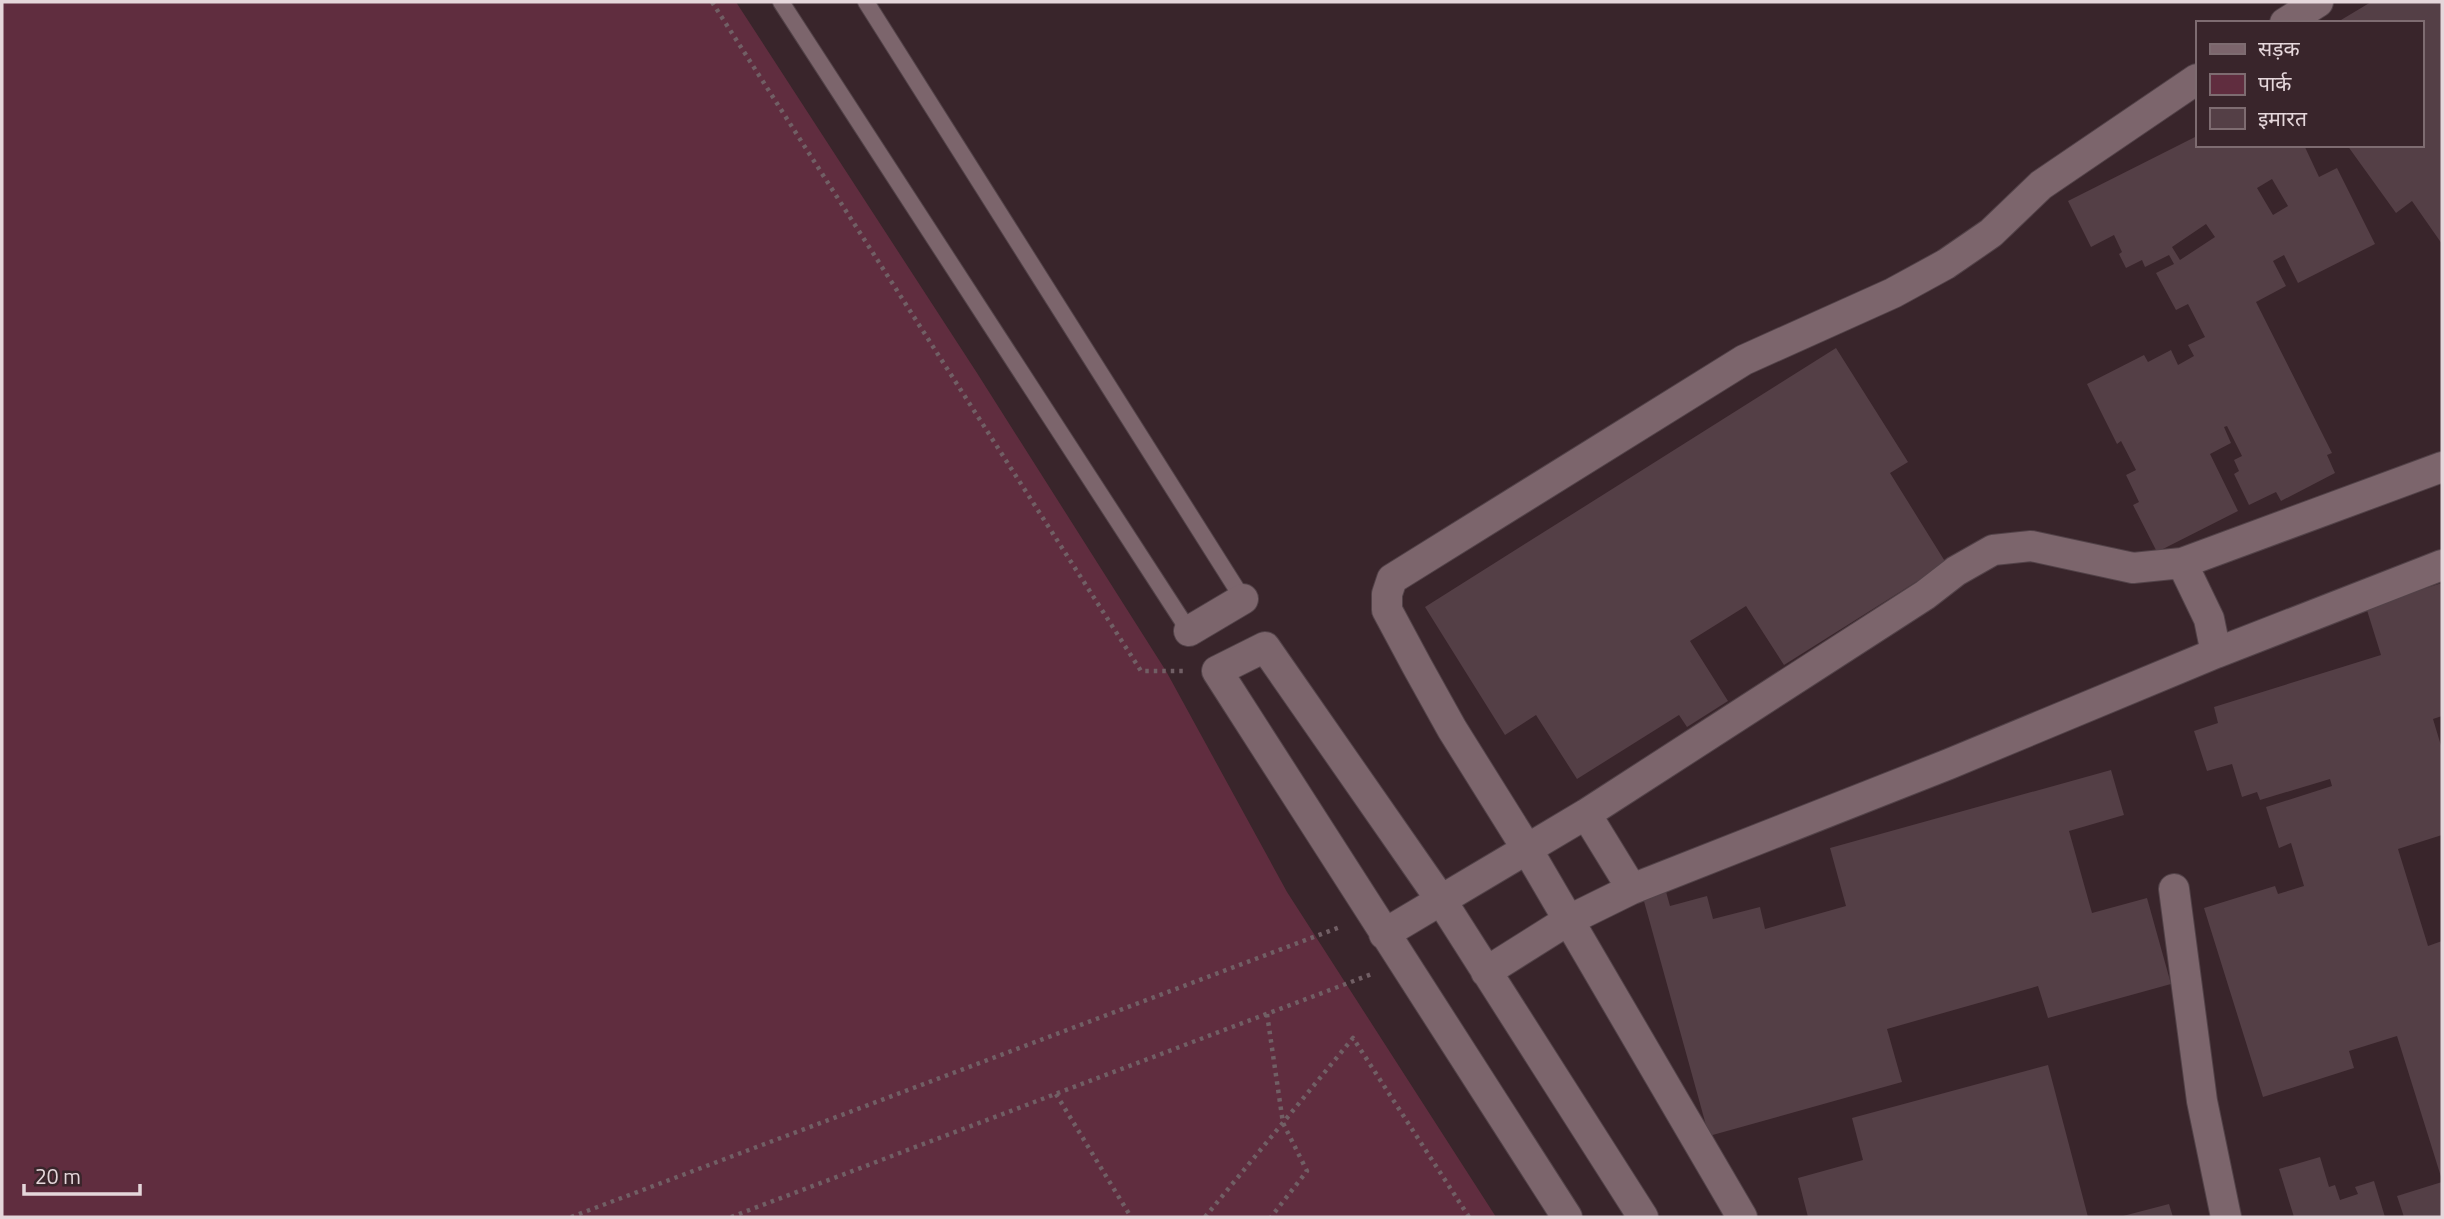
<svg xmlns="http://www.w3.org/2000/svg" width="2444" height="1219" font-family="'Titillium Web','Noto Sans Devanagari',sans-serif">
  <rect width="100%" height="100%" fill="#39252b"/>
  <!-- green -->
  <path fill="#602d3f" d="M 2,2 L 736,2 L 977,373 L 1166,671 L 1287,892 L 1496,1217 L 2,1217 Z"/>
  <!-- building -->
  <path fill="#543f46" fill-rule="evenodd" d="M 2371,2 L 2442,2 L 2442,244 L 2412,201 L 2396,213 L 2347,145 L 2421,145 L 2421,23 L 2336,23 Z
    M 2197,136 L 2197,145 L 2304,145 L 2319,177 L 2337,168 L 2375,244 L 2298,283 L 2284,255 L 2273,261 L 2286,286 L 2256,302 L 2332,453 L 2327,455 L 2335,473 L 2281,501 L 2276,492 L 2249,505 L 2234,474 L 2239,471 L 2234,460 L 2242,456 L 2227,426 L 2224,427 L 2231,443 L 2210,454 L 2238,511 L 2157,552 L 2133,505 L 2139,502 L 2126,475 L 2136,470 L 2121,441 L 2117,444 L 2087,384 L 2144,355 L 2148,362 L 2171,350 L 2178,365 L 2194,356 L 2188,345 L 2205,337 L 2188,304 L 2176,310 L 2156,273 L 2174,264 L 2169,255 L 2145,267 L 2142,260 L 2126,268 L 2119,254 L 2122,252 L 2114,235 L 2091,247 L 2068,201 ZM 2272,179 L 2288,206 L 2273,215 L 2257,188 ZM 2206,224 L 2215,237 L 2180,260 L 2172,247 Z
    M 1836,348 L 1908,462 L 1890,473 L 1946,563 L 1784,665 L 1746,606 L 1690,641 L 1728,701 L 1687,727 L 1679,715 L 1577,779 L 1536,715 L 1505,735 L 1425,607 Z
    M 2442,583 L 2442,716 L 2433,719 L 2442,749 L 2442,835 L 2398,849 L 2428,946 L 2442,941 L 2442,1180 L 2397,1036 L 2349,1051 L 2354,1068 L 2263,1097 L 2204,908 L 2275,886 L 2278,894 L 2304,886 L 2291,843 L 2279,848 L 2266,807 L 2332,786 L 2330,779 L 2260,800 L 2257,792 L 2242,797 L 2232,764 L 2207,771 L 2194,731 L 2218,723 L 2214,707 L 2381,655 L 2366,607 Z
    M 2111,770 L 2124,815 L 2069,831 L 2092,913 L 2147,898 L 2171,984 L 2048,1018 L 2038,986 L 1887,1029 L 1902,1082 L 1709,1136 L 1642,894 L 1665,888 L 1670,906 L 1707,896 L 1713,919 L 1760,907 L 1765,929 L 1846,906 L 1830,848 Z
    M 2048,1065 L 2088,1217 L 1808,1217 L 1798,1178 L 1863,1160 L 1852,1118 Z
    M 2320,1157 L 2329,1187 L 2335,1185 L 2340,1200 L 2358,1194 L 2355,1187 L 2374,1181 L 2385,1217 L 2294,1217 L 2279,1169 Z
    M 2442,1182 L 2442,1217 L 2404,1217 L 2397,1196 Z
    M 2169,1204 L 2173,1217 L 2123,1217 L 2123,1216 Z"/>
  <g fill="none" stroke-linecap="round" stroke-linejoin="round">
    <!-- lane casing -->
    <g stroke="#524248" stroke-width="18">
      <path id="lane" d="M 781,2 L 1189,631
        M 866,2 L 1243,599"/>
    </g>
    <!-- street casing -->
    <g stroke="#524248" stroke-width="32">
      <path id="street" d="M 2285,23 L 2318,2
        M 2182,563 L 2209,619 L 2216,653
        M 1189,631 L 1243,599
        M 1586,814 L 1632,889
        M 2174,889 L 2202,1101 L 2226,1217
        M 1384,934 L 1586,814 L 1925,595 L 1956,571 L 1993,550 L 2031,546 L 2133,568 L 2182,563 L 2442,467
        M 1486,972 L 1567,921 L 1632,889 L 1949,764 L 2216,653 L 2442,565
        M 1567,1217 L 1217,671 L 1265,647 L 1441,900 L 1643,1217
        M 1742,1217 L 1527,849 L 1452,729 L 1417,666 L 1387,610 L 1387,594 L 1392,579 L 1744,360 L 1893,293 L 1946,264 L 1991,233 L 2041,185 L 2197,79"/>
    </g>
    <!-- path -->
    <path stroke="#715f65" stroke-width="4.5" stroke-dasharray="3.5 5" stroke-linecap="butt" d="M 712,2 L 1141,671 L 1186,671
      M 1267,1014 L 1283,1123 L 1307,1171 L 1271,1217
      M 1056,1094 L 1131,1217
      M 571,1217 L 1340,927
      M 731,1217 L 1372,974
      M 1205,1217 L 1353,1038 L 1469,1217"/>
    <!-- lane -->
    <use href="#lane" stroke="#7c656c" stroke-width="16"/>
    <!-- street -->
    <use href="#street" stroke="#7c656c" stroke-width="30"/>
  </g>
  <!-- border -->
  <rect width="2444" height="1219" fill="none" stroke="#e5d7db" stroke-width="7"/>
  <!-- legend -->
  <rect x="2196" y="21" width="228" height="126" fill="#39252b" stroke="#7e6c71" stroke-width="2"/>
  <rect x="2210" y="44" width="35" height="10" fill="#7c656c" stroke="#7e6c71" stroke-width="2"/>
  <text x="2258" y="56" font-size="21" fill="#e5d7db">सड़क</text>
  <rect x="2210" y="74" width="35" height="21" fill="#602d3f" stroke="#7e6c71" stroke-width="2"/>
  <text x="2258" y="91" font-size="21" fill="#e5d7db">पार्क</text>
  <rect x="2210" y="108" width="35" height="21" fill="#543f46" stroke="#7e6c71" stroke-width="2"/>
  <text x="2258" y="126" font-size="21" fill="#e5d7db">इमारत</text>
  <!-- scale -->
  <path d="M24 1184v10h116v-10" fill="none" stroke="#e5d7db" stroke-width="3.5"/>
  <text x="35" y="1184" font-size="21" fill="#e5d7db" stroke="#39252b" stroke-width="5" paint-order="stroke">20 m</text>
</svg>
